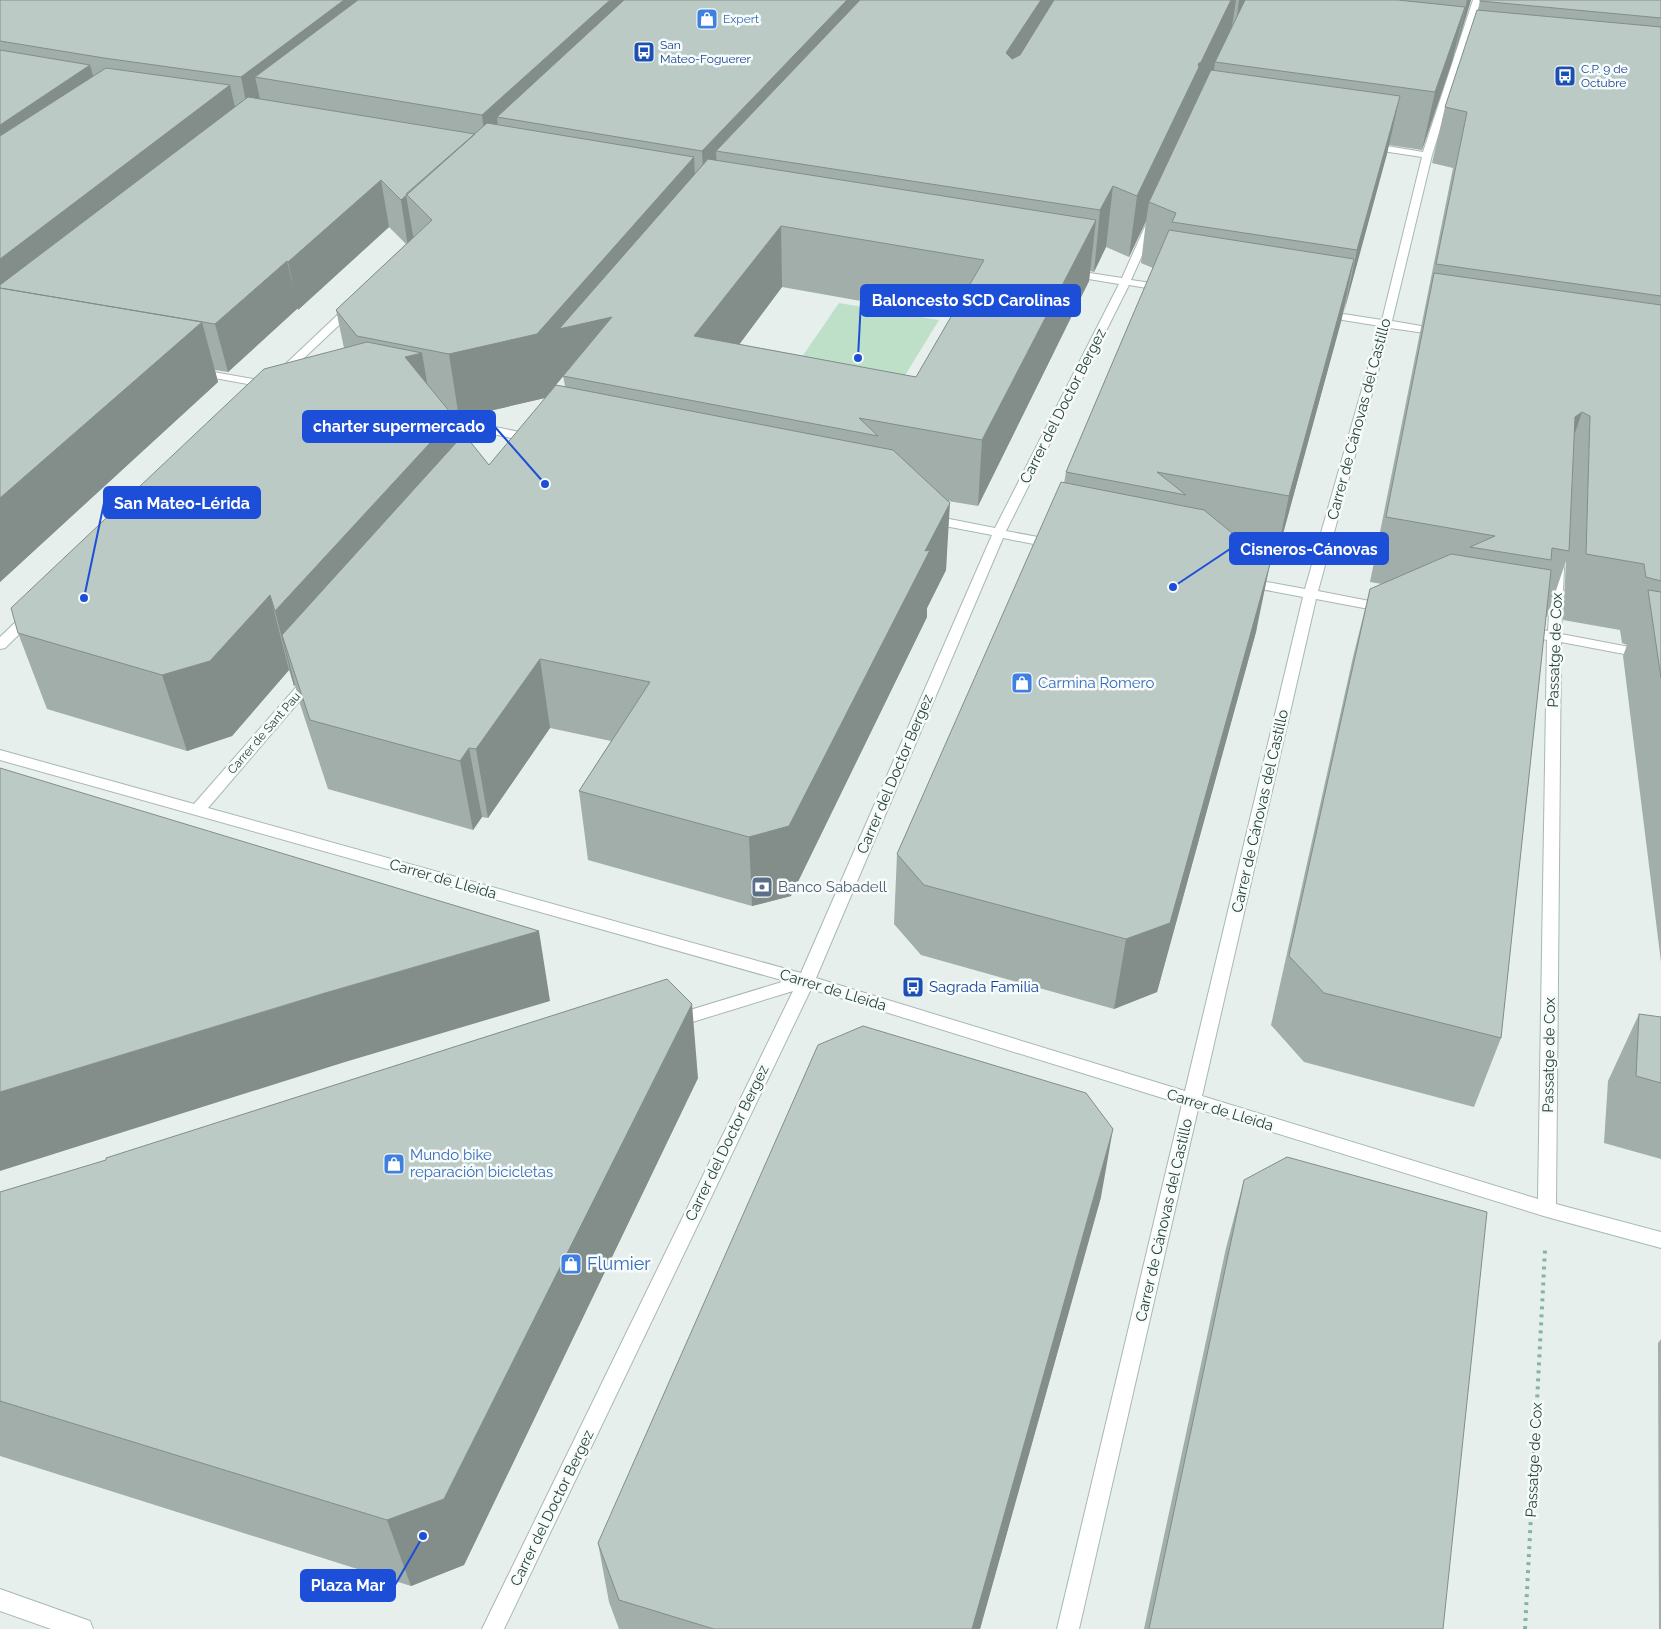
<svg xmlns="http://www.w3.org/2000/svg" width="1661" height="1629" font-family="Raleway,sans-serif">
  <rect width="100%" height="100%" fill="#e6efeb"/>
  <!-- green -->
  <path fill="#bfe0c8" d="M 839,303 L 939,320 L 880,416 L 775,396 Z"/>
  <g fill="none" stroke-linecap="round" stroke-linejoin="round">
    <!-- minor casing -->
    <g stroke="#a8b8b2" stroke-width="2">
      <path id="minor" d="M 1473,0 L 1481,0 L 1432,155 L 1392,321 L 1439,329 L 1444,332 L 1439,335 L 1390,328 L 1318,591 L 1385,604 L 1392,608 L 1385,612 L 1316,599 L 1202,1096 L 1538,1199 L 1547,640 L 1519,634 L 1517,631 L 1524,627 L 1548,631 L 1552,568 L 1558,564 L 1563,565 L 1564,568 L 1561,634 L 1661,653 L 1661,661 L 1561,642 L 1556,1204 L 1661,1232 L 1661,1248 L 1547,1217 L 1198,1109 L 1079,1629 L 1057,1629 L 1182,1104 L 811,989 L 504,1629 L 482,1629 L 793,991 L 673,1028 L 667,1027 L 665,1022 L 667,1017 L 785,981 L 0,760 L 0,750 L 194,804 L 305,677 L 315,677 L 317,680 L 315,683 L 208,808 L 801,973 L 992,535 L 929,523 L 923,519 L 929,515 L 995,528 L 1119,284 L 1070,276 L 1065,273 L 1070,270 L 1122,278 L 1147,222 L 1152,219 L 1156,220 L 1157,222 L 1131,280 L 1165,285 L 1170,288 L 1165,291 L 1129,285 L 1006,531 L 1054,540 L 1060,544 L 1054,548 L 1003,538 L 816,978 L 1185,1091 L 1303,597 L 1245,586 L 1238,582 L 1245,578 L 1305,589 L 1380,326 L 1324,317 L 1319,314 L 1324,311 L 1382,320 L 1422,157 L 1369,149 L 1364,146 L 1369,143 L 1423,152 Z
        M 352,304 L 357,307 L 356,309 L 284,377 L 276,377 L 274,375 L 276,373 L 348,305 Z
        M 196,369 L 270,382 L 276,385 L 270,388 L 192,374 L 190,372 L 192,370 Z
        M 437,415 L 534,435 L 540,439 L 534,443 L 433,421 L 431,419 Z
        M 31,611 L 38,615 L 36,618 L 5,648 L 0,649 L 0,637 L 26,612 Z
        M 0,1589 L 90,1621 L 93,1629 L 51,1629 L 0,1611 Z"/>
    </g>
    <!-- path -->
    <path stroke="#86b3a5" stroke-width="4" stroke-dasharray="3 5" stroke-linecap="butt" d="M 1525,1629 L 1545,1250"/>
    <!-- minor -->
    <use href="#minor" fill="#fff" fill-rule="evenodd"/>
  </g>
  <!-- wall -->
  <path fill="#a1aea9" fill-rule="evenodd" d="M 0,0 L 1471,0 L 1452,62 L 1422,150 L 1389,145 L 1275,563 L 1266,562 L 1256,632 L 1157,992 L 1114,1009 L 921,955 L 894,924 L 897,854 L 1064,483 L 1066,472 L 1153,268 L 1141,263 L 1146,221 L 1129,257 L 1106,247 L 1094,272 L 1090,271 L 1089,281 L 978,506 L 948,501 L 946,570 L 927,608 L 927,617 L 791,896 L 752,906 L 588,860 L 579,791 L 611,741 L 550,728 L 488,818 L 482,817 L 473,830 L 328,789 L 300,704 L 295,685 L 294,686 L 289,670 L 232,736 L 187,751 L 47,709 L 18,633 L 344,348 L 336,310 L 406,244 L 389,227 L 298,310 L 298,308 L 228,372 L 215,370 L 218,382 L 0,582 ZM 782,287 L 951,317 L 916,377 L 739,344 ZM 563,376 L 565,386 L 489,465 L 458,441 L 454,417 L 459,418 L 545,398 Z
    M 1480,0 L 1661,0 L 1661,962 L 1623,656 L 1627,645 L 1622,643 L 1620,630 L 1563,620 L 1566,561 L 1547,617 L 1546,617 L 1501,1038 L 1474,1107 L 1304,1062 L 1271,1025 L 1353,657 L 1370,589 L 1382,584 L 1370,582 L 1453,168 L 1432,163 L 1445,107 L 1478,10 Z
    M 1639,1014 L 1661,1083 L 1661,1159 L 1604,1143 L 1608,1081 Z
    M 698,1078 L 464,1565 L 411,1586 L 0,1456 L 0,1192 Z
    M 1244,1180 L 1443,1629 L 1144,1629 L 1226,1248 Z
    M 1101,1197 L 980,1629 L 619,1629 L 609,1602 L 598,1543 Z
    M 1661,1339 L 1661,1629 L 1659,1629 L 1658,1343 Z"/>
  <!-- shaded-wall -->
  <path fill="#838d89" d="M 344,0 L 399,0 L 255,77 L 265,121 L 252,131 L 241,77 Z
    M 610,0 L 670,0 L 497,117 L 502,160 L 489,172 L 482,115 Z
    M 847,0 L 892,0 L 716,151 L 718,195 L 705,209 L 702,151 Z
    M 1041,0 L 1060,0 L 1002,110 L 1006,53 Z
    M 1231,0 L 1236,0 L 1230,39 L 1215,62 L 1213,77 L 1149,202 L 1146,221 L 1129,257 L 1137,196 L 1198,64 Z
    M 1239,0 L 1249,0 L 1235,31 Z
    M 1467,0 L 1471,0 L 1455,53 Z
    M 1465,7 L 1452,62 L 1422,150 L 1435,92 Z
    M 90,65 L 105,118 L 0,192 L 0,125 Z
    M 230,85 L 242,139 L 0,288 L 0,259 Z
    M 1400,96 L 1387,154 L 1344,312 L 1357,250 Z
    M 694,157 L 697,217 L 545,398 L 459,418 L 449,354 Z
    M 381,180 L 389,227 L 298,310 L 288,262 Z
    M 1113,186 L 1106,247 L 1094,272 L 1100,210 Z
    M 406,195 L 414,241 L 408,247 L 401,200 Z
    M 1096,220 L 1089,281 L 978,506 L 982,440 Z
    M 781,226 L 782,287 L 698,400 L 694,336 Z
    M 1354,259 L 1341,322 L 1275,563 L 1289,496 Z
    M 287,261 L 298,308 L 228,372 L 215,324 Z
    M 202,322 L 218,382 L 0,582 L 0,498 Z
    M 422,353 L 434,424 L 405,357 Z
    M 1582,412 L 1561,475 L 1575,417 Z
    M 454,417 L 466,489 L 282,635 L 295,685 L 294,686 L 275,611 Z
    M 950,503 L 946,570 L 927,608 L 927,617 L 791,896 L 752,906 L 749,837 L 925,551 Z
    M 1270,564 L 1256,632 L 1157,992 L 1114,1009 L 1126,939 Z
    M 270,595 L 289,670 L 232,736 L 187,751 L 162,675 Z
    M 540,659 L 550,728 L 488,818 L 476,749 Z
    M 469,748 L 482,817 L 473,830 L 460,761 Z
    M 539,931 L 550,1001 L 345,1062 L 0,1171 L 0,1092 L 325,993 Z
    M 692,1004 L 698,1078 L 464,1565 L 411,1586 L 387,1520 Z
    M 1113,1129 L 1101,1197 L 980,1629 L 972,1629 Z"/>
  <!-- building -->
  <path fill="#bbcac4" stroke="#838d89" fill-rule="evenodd" d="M 0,0 L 344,0 L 241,77 L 104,58 L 0,41 Z
    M 358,0 L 610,0 L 482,115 L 255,77 Z
    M 624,0 L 847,0 L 702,151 L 497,117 Z
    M 860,0 L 1041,0 L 1006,53 L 1012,59 L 1020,55 L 1054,0 L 1231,0 L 1201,62 L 1198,64 L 1199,67 L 1137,196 L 1113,186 L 1100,210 L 716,151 Z
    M 1245,0 L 1398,0 L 1465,7 L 1435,92 L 1215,62 Z
    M 1480,0 L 1661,0 L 1661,18 L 1480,1 Z
    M 1477,10 L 1661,27 L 1661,296 L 1436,264 L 1467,112 L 1445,107 Z
    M 0,50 L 90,65 L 0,125 Z
    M 106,68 L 230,85 L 0,259 L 0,136 Z
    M 1211,70 L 1400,96 L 1357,250 L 1172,222 L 1176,213 L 1149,202 Z
    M 248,97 L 475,134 L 401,200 L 381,180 L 288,262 L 287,261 L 215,324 L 0,288 L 0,285 Z
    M 487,123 L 694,157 L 537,334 L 449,354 L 357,336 L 336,310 L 432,220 L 406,194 Z
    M 708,159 L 1096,220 L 982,440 L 859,418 L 878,436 L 563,376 L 612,317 L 559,329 ZM 781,226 L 984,260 L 916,377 L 694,336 Z
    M 1169,230 L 1354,259 L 1289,496 L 1157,472 L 1186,495 L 1066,472 Z
    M 1434,273 L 1661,305 L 1661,581 L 1646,577 L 1644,564 L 1586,554 L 1590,416 L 1582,412 L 1575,417 L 1569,551 L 1552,548 L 1551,560 L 1470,547 L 1495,536 L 1386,517 Z
    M 0,288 L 202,322 L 0,498 Z
    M 367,342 L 422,353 L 405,357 L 454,417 L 275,611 L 270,595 L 210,661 L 162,675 L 18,633 L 11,608 L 264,369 Z
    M 556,385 L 893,450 L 950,503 L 925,551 L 930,550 L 789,826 L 749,837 L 579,791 L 650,682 L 540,659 L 476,749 L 469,748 L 460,761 L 310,720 L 282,635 L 464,434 L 489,465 Z
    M 1061,482 L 1204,510 L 1270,564 L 1170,923 L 1126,939 L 924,885 L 897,854 Z
    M 1451,554 L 1551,570 L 1501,1038 L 1324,993 L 1289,956 L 1370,589 Z
    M 1648,590 L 1661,592 L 1661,678 Z
    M 0,768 L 539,931 L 325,993 L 0,1092 Z
    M 667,979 L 692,1004 L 444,1499 L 387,1520 L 0,1401 L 0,1192 L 106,1160 L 106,1158 Z
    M 1639,1014 L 1661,1017 L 1661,1083 L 1636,1076 Z
    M 863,1026 L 1086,1093 L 1113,1129 L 972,1629 L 714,1629 L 619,1600 L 598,1543 L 818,1045 Z
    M 1287,1157 L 1487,1212 L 1443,1629 L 1149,1629 L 1244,1180 Z"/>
  <!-- icons -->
  <defs>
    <g id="shop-square" transform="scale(1.125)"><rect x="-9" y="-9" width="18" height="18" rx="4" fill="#3f7fe0" stroke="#f7fbf9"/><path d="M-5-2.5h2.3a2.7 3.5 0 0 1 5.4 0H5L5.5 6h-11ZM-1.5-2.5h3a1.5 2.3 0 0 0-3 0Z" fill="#fff"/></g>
    <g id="bus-square" transform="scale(1.125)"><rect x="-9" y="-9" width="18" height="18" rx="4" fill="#1a4fb4" stroke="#f7fbf9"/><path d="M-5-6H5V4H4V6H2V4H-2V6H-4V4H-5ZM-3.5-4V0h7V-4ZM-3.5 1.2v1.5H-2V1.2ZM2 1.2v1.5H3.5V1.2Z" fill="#fff"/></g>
    <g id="bank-square" transform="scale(1.125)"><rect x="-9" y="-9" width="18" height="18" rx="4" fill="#5c6f8a" stroke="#f7fbf9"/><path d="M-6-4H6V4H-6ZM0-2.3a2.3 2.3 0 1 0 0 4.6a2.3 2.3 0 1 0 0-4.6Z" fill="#fff"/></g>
  </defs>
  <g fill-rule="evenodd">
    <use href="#shop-square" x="707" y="19"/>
    <use href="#bus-square" x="644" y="52"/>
    <use href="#bus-square" x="1565" y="76"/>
    <use href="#shop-square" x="1022" y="683"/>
    <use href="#bank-square" x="762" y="887"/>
    <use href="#bus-square" x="913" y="987"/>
    <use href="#shop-square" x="394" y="1164"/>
    <use href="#shop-square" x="571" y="1264"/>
  </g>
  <g text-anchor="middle" stroke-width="5" stroke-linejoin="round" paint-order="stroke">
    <!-- far-shop labels -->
    <g font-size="12" fill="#366cbe" stroke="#f7fbf9" text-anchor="start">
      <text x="723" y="23">Expert</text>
    </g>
    <!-- far-transit labels -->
    <g font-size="12" fill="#164399" stroke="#f7fbf9" text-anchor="start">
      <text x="660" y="49">San<tspan x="660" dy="14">Mateo-Foguerer</tspan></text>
      <text x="1581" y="73">C.P. 9 de<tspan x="1581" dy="14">Octubre</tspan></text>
    </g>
    <!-- far-street labels -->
    <g font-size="12" fill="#24423a" stroke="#f7fbf9">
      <text transform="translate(264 733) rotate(-49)" y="4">Carrer de Sant Pau</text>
    </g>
    <!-- street labels -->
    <g font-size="15" fill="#24423a" stroke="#f7fbf9">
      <text transform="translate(1063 406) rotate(-63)" y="5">Carrer del Doctor Bergez</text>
      <text transform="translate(1359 419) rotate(-75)" y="5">Carrer de Cánovas del Castillo</text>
      <text transform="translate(1555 650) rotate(-88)" y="5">Passatge de Cox</text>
      <text transform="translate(895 774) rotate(-67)" y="5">Carrer del Doctor Bergez</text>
      <text transform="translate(1260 811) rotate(-77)" y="5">Carrer de Cánovas del Castillo</text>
      <text transform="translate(443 879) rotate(16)" y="5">Carrer de Lleida</text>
      <text transform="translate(833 990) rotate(17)" y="5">Carrer de Lleida</text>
      <text transform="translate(1549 1055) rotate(-89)" y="5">Passatge de Cox</text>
      <text transform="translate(1220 1110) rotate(17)" y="5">Carrer de Lleida</text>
      <text transform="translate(727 1143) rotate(-64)" y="5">Carrer del Doctor Bergez</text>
      <text transform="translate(1164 1220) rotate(-77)" y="5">Carrer de Cánovas del Castillo</text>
      <text transform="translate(1534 1460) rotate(-87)" y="5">Passatge de Cox</text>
      <text transform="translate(552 1508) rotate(-64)" y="5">Carrer del Doctor Bergez</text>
    </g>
    <!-- shop labels -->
    <g font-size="15" fill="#366cbe" stroke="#f7fbf9" text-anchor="start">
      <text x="1038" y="688">Carmina Romero</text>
      <text x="410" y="1160">Mundo bike<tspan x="410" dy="17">reparación bicicletas</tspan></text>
    </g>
    <!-- service labels -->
    <g font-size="15" fill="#4e5e75" stroke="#f7fbf9" text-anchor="start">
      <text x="778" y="892">Banco Sabadell</text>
    </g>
    <!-- transit labels -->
    <g font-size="15" fill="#164399" stroke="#f7fbf9" text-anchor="start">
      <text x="929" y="992">Sagrada Familia</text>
    </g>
    <!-- near-shop labels -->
    <g font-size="18" fill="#366cbe" stroke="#f7fbf9" text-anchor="start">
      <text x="587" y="1270">Flumier</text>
    </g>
  </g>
  <!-- callouts -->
  <path fill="none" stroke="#1d4ed8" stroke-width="2" d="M858 358L861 300M545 484L495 427M84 598L104 503M1173 587L1230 549M423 1536L395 1585"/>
  <g fill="#1d4ed8" stroke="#f7fbf9" stroke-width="2">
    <circle cx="858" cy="358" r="5"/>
    <circle cx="545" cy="484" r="5"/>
    <circle cx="84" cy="598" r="5"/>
    <circle cx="1173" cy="587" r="5"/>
    <circle cx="423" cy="1536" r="5"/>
  </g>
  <g fill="#1d4ed8" stroke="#1d4ed8" stroke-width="2">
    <rect x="861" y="285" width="219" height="31" rx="5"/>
    <rect x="303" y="411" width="192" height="31" rx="5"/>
    <rect x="104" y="487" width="156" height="31" rx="5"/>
    <rect x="1230" y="533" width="158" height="31" rx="5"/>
    <rect x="301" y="1570" width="94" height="31" rx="5"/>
  </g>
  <g font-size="16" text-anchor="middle" font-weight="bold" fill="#fff">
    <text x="971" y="306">Baloncesto SCD Carolinas</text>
    <text x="399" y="432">charter supermercado</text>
    <text x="182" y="509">San Mateo-Lérida</text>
    <text x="1309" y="555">Cisneros-Cánovas</text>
    <text x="348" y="1591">Plaza Mar</text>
  </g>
</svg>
